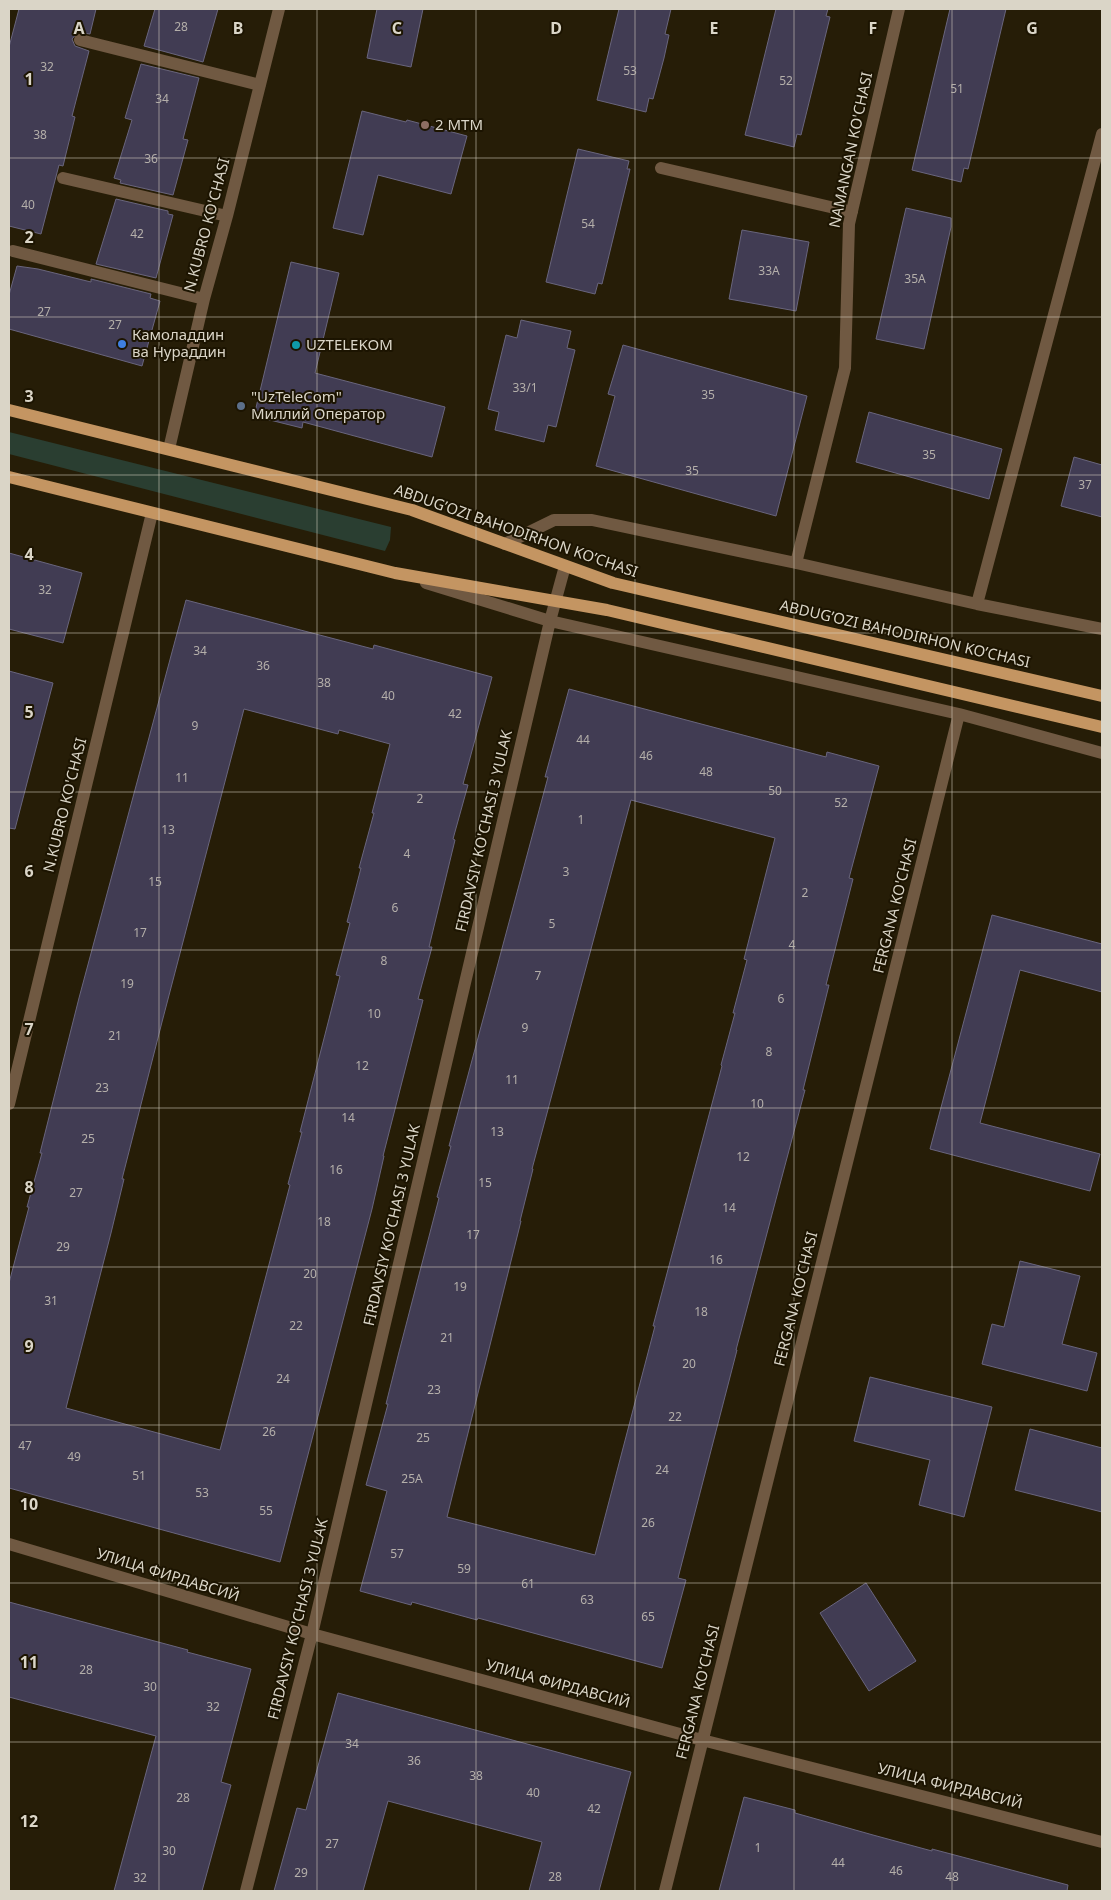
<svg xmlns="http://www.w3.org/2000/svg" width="1111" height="1900" font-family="'Noto Sans',sans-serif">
  <rect width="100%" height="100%" fill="#261d07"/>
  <!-- green -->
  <path fill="#2a3e31" d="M 9,432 L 391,527 L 390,540 L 385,551 L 9,454 Z"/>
  <!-- building -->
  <path fill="#413c53" stroke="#69657d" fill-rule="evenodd" d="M 19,9 L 96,9 L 90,34 L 78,32 L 72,39 L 75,46 L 89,51 L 72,116 L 75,117 L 63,166 L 59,165 L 41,234 L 9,226 L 9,47 Z
    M 155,9 L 218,9 L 203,62 L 144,46 Z
    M 377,9 L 423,9 L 411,67 L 367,58 Z
    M 619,9 L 671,9 L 665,34 L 669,35 L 664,58 L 653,99 L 649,98 L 646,112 L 597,100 Z
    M 776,9 L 828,9 L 826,16 L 830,17 L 801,135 L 797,134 L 794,147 L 745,135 Z
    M 950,9 L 1006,9 L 968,169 L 964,168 L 961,182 L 912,170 Z
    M 141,64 L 199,78 L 183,139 L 188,140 L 173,195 L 120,183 L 121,180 L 114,178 L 132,120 L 125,118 Z
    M 362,111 L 406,122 L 407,120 L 467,136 L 451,194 L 378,175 L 363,235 L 333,228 Z
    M 578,149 L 629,161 L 627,169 L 630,169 L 602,284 L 598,283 L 595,294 L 546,282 Z
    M 116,199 L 168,211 L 168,214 L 173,215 L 156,278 L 96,264 Z
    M 906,208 L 951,218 L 951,227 L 924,349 L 876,339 Z
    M 742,230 L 809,242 L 796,311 L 729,299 Z
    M 291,262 L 339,273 L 315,373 L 445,407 L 432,457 L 303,422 L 302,428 L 254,416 Z
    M 17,266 L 38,269 L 91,282 L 91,279 L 151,294 L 150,298 L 160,301 L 142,366 L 9,329 L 9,295 Z
    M 521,320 L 571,331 L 567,348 L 575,350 L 556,427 L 548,425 L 544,442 L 495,430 L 499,412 L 488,409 L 506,335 L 517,338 Z
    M 623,345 L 807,396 L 776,516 L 596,466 L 615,396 L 608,394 Z
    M 869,412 L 1002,449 L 989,499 L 856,462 Z
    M 1074,457 L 1102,465 L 1102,517 L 1061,506 Z
    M 9,553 L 82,573 L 63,643 L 9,629 Z
    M 186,600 L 373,649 L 374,645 L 492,677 L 463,784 L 468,785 L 453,839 L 455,840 L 429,947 L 432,947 L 418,999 L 423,1000 L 383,1156 L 384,1156 L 372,1209 L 280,1562 L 9,1488 L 9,1283 L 29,1207 L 27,1207 L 42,1153 L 40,1153 L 79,998 ZM 244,709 L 338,734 L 339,730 L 390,744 L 372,813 L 374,813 L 359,868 L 361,868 L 347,922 L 350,923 L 336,975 L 340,976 L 300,1132 L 302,1132 L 288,1184 L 290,1185 L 220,1450 L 66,1408 L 111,1233 L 124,1179 L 122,1179 L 162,1022 Z
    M 9,671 L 53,683 L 15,829 L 9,828 Z
    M 569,689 L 826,757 L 827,752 L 879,766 L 849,878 L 853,879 L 826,985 L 829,985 L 803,1090 L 805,1090 L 736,1350 L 737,1350 L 678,1578 L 686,1580 L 662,1668 L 478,1618 L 477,1620 L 412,1602 L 411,1605 L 360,1591 L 387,1491 L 366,1485 L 388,1404 L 386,1404 L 399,1352 L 439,1198 L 437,1197 L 451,1146 L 449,1146 L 548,777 L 545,777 ZM 631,800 L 775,838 L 744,959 L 747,960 L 733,1013 L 735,1013 L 721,1065 L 722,1066 L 653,1326 L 655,1326 L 595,1555 L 447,1517 L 521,1221 L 520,1221 L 533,1169 L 532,1169 Z
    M 992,915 L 1102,944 L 1102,992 L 1020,970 L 980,1123 L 1100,1154 L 1090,1191 L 930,1149 Z
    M 1020,1261 L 1080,1276 L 1062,1344 L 1097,1353 L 1087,1391 L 982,1364 L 992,1324 L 1004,1327 Z
    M 870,1377 L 992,1407 L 964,1517 L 919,1505 L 930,1460 L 854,1441 Z
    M 1030,1429 L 1102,1448 L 1102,1512 L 1015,1490 Z
    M 866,1583 L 916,1661 L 869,1691 L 820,1613 Z
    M 9,1602 L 188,1650 L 187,1652 L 251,1669 L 221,1782 L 231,1785 L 202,1891 L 114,1891 L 156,1736 L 9,1697 Z
    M 338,1693 L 631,1772 L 599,1891 L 529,1891 L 542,1842 L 388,1801 L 363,1891 L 274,1891 L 297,1808 L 306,1810 Z
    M 744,1797 L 795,1810 L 795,1813 L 873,1835 L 932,1851 L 932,1849 L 1068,1885 L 1067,1891 L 719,1891 Z"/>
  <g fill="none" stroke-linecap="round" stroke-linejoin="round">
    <!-- minor -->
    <path stroke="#705942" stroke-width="12" d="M 80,40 L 260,85
      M 661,168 L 852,212
      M 63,178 L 227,216
      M 13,251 L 204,299
      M 169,449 L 204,299 L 227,216 L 279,9
      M 505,544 L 554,520 L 592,520 L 796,563 L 977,604 L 1102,629
      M 796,563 L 845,368 L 849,224 L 899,9
      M 426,583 L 550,621 L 959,714 L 1102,753
      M 977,604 L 1102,134
      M 9,1104 L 152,513
      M 9,1544 L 312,1634 L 702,1740 L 1102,1842
      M 246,1891 L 312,1634 L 550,621 L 565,566
      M 665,1891 L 959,714"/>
    <!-- major -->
    <path stroke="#c49562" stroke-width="12" d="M 9,410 L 412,510 L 613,583 L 1102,696
      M 9,477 L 395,573 L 607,610 L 1102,727"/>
  </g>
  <!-- grid -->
  <path fill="none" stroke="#dad5c7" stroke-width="1" stroke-opacity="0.55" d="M 159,9 L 159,1891M 317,9 L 317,1891M 476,9 L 476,1891M 635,9 L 635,1891M 794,9 L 794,1891M 952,9 L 952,1891M 9,158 L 1102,158M 9,317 L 1102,317M 9,475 L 1102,475M 9,633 L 1102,633M 9,792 L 1102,792M 9,950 L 1102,950M 9,1108 L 1102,1108M 9,1267 L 1102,1267M 9,1425 L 1102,1425M 9,1583 L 1102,1583M 9,1742 L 1102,1742"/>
  <!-- markers -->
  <circle fill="#8d6e63" stroke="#1c1401" stroke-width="2" cx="425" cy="125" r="5"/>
  <circle fill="#3f7fe0" stroke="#1c1401" stroke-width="2" cx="122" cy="344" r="5"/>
  <circle fill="#0f9aa8" stroke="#1c1401" stroke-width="2" cx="296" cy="345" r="5"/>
  <circle fill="#5c6f8a" stroke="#1c1401" stroke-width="2" cx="241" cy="406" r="5"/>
  <g text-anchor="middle" stroke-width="4" stroke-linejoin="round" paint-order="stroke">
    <!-- number labels -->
    <g font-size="12" fill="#b4afaa">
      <text x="181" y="31">28</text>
      <text x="47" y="71">32</text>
      <text x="630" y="75">53</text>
      <text x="786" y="85">52</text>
      <text x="957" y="93">51</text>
      <text x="162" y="103">34</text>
      <text x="40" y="139">38</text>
      <text x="151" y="163">36</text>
      <text x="28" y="209">40</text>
      <text x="588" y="228">54</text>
      <text x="137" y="238">42</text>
      <text x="769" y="275">33A</text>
      <text x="915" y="283">35A</text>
      <text x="44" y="316">27</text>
      <text x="115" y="329">27</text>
      <text x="525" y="392">33/1</text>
      <text x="708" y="399">35</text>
      <text x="929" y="459">35</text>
      <text x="692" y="475">35</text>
      <text x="1085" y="489">37</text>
      <text x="45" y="594">32</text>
      <text x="200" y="655">34</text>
      <text x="263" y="670">36</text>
      <text x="324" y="687">38</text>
      <text x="388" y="700">40</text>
      <text x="455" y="718">42</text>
      <text x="195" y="730">9</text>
      <text x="583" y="744">44</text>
      <text x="646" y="760">46</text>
      <text x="706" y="776">48</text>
      <text x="182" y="782">11</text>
      <text x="775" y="795">50</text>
      <text x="420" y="803">2</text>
      <text x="841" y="807">52</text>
      <text x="581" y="824">1</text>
      <text x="168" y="834">13</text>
      <text x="407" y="858">4</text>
      <text x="566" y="876">3</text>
      <text x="155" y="886">15</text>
      <text x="805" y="897">2</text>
      <text x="395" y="912">6</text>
      <text x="552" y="928">5</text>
      <text x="140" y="937">17</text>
      <text x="792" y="949">4</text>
      <text x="384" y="965">8</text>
      <text x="538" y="980">7</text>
      <text x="127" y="988">19</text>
      <text x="781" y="1003">6</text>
      <text x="374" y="1018">10</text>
      <text x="525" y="1032">9</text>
      <text x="115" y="1040">21</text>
      <text x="769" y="1056">8</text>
      <text x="362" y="1070">12</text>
      <text x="512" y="1084">11</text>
      <text x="102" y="1092">23</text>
      <text x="757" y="1108">10</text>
      <text x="348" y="1122">14</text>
      <text x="497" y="1136">13</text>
      <text x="88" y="1143">25</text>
      <text x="743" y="1161">12</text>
      <text x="336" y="1174">16</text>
      <text x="485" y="1187">15</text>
      <text x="76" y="1197">27</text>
      <text x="729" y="1212">14</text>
      <text x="324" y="1226">18</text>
      <text x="473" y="1239">17</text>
      <text x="63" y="1251">29</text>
      <text x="716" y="1264">16</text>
      <text x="310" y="1278">20</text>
      <text x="460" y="1291">19</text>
      <text x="51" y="1305">31</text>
      <text x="701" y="1316">18</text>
      <text x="296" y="1330">22</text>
      <text x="447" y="1342">21</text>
      <text x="689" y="1368">20</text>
      <text x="283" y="1383">24</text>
      <text x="434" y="1394">23</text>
      <text x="675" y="1421">22</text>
      <text x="269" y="1436">26</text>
      <text x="423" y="1442">25</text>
      <text x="25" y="1450">47</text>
      <text x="74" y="1461">49</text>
      <text x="662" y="1474">24</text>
      <text x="139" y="1480">51</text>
      <text x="412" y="1483">25А</text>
      <text x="202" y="1497">53</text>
      <text x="266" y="1515">55</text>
      <text x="648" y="1527">26</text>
      <text x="397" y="1558">57</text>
      <text x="464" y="1573">59</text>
      <text x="528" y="1588">61</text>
      <text x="587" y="1604">63</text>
      <text x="648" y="1621">65</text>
      <text x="86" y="1674">28</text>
      <text x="150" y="1691">30</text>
      <text x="213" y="1711">32</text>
      <text x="352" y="1748">34</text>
      <text x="414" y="1765">36</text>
      <text x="476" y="1780">38</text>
      <text x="533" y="1797">40</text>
      <text x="183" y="1802">28</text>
      <text x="594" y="1813">42</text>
      <text x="332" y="1848">27</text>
      <text x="758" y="1852">1</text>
      <text x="169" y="1855">30</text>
      <text x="838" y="1867">44</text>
      <text x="896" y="1875">46</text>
      <text x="301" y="1877">29</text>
      <text x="555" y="1881">28</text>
      <text x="952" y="1881">48</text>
      <text x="140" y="1882">32</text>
    </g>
    <!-- poi labels -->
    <g font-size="15" fill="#dad5c7" stroke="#1c1401" text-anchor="start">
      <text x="435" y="130">2 MTM</text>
      <text x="132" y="340">Камоладдин<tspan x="132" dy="17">ва Нураддин</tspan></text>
      <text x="306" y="350">UZTELEKOM</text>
      <text x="251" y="402">"UzTeleCom"<tspan x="251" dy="17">Миллий Оператор</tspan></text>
    </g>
    <!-- street labels -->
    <g font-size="15" fill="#dad5c7" stroke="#1c1401">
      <text transform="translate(851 150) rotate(-78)" y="5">NAMANGAN KO'CHASI</text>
      <text transform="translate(207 225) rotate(-75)" y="5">N.KUBRO KO'CHASI</text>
      <text transform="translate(516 531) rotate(19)" y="5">ABDUG’OZI BAHODIRHON KO’CHASI</text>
      <text transform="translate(905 634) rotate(13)" y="5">ABDUG’OZI BAHODIRHON KO’CHASI</text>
      <text transform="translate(65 805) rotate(-76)" y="5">N.KUBRO KO'CHASI</text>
      <text transform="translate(484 831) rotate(-77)" y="5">FIRDAVSIY KO'CHASI 3 YULAK</text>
      <text transform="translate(895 906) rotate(-76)" y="5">FERGANA KO'CHASI</text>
      <text transform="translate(392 1225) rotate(-77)" y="5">FIRDAVSIY KO'CHASI 3 YULAK</text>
      <text transform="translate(796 1299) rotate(-76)" y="5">FERGANA KO'CHASI</text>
      <text transform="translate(168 1575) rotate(17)" y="5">УЛИЦА ФИРДАВСИЙ</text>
      <text transform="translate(298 1619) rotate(-76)" y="5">FIRDAVSIY KO'CHASI 3 YULAK</text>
      <text transform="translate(558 1684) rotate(15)" y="5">УЛИЦА ФИРДАВСИЙ</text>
      <text transform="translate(698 1692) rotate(-76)" y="5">FERGANA KO'CHASI</text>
      <text transform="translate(950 1786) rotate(14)" y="5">УЛИЦА ФИРДАВСИЙ</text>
    </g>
  </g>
  <g font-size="16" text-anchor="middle" font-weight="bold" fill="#dad5c7" stroke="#1c1401" stroke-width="4" stroke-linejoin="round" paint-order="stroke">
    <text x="79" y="34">A</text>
    <text x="238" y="34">B</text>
    <text x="397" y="34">C</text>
    <text x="556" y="34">D</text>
    <text x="714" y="34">E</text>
    <text x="873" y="34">F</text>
    <text x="1032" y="34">G</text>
    <text x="29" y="85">1</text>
    <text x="29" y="243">2</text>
    <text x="29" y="402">3</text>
    <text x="29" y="560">4</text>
    <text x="29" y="718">5</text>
    <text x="29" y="877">6</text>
    <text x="29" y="1035">7</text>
    <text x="29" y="1193">8</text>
    <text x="29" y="1352">9</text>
    <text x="29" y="1510">10</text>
    <text x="29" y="1668">11</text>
    <text x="29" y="1827">12</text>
  </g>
  <!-- border -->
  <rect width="1111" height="1900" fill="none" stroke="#dad5c7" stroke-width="20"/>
</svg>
